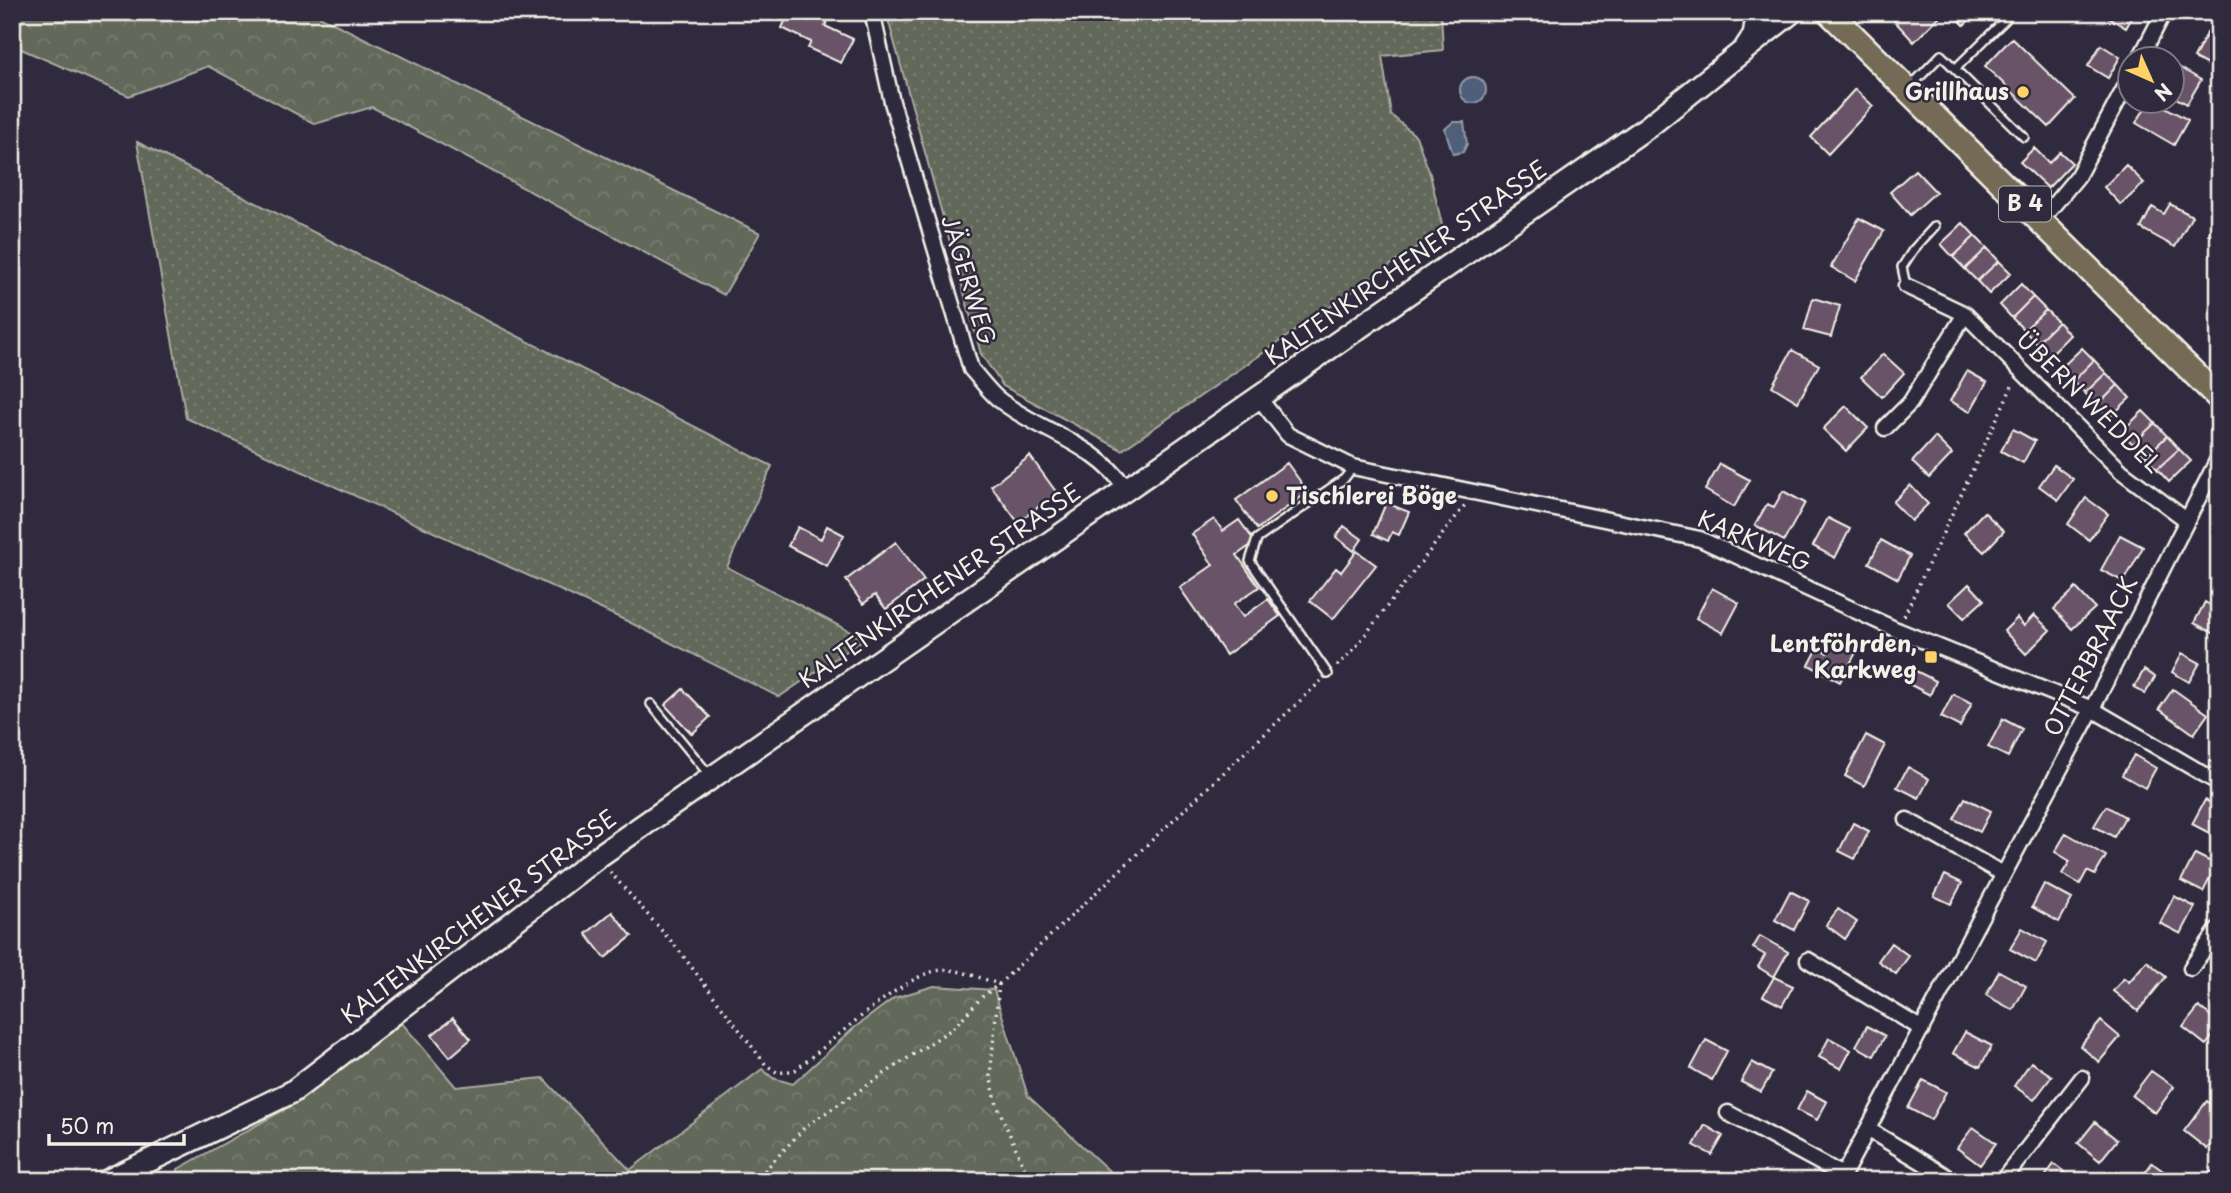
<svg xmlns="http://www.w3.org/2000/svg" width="2231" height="1193" font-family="'Playpen Sans',sans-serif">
  <defs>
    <pattern id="grass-dots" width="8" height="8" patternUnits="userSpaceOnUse" patternTransform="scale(1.75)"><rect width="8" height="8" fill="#62675a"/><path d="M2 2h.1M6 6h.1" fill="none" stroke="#797d72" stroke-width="1.8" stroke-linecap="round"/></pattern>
    <pattern id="forest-crowns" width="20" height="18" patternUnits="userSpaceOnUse" patternTransform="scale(1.75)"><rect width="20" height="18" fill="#62675a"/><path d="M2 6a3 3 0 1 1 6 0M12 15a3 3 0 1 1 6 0" fill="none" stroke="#797d72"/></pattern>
  </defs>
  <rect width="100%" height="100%" fill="#2f2a3d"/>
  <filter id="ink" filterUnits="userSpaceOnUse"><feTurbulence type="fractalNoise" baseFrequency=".0143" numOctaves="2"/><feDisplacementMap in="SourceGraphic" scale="14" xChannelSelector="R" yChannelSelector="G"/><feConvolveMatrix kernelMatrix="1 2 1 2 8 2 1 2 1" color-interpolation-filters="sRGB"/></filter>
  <g filter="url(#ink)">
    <!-- grass -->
    <path fill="url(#grass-dots)" stroke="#abaca1" stroke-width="2" d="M 886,12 L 1441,12 L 1443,50 L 1382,56 L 1391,115 L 1416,136 L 1430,174 L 1443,229 L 1122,450 L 1003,386 L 981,354 Z
      M 137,142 L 772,466 L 727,567 L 864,639 L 779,697 L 629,622 L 186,418 Z"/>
    <!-- forest -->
    <path fill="url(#forest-crowns)" stroke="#abaca1" stroke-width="2" d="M 12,12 L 311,12 L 760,233 L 724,295 L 372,107 L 315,124 L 208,66 L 129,96 L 12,45 Z
      M 934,986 L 994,990 L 1028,1096 L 1120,1181 L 177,1181 L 178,1169 L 282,1111 L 402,1023 L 456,1087 L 543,1078 L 630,1170 L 762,1069 L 773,1078 L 793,1084 L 854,1028 L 894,998 Z"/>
    <!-- water -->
    <path fill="#505f7a" stroke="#9299a6" stroke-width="2" d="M1460 90a13 13 0 1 1 26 0a13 13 0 1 1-26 0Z
      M 1453,122 L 1464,122 L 1467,144 L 1463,152 L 1453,154 L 1445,129 Z"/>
    <!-- building -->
    <path fill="#695368" stroke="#f4f1e8" stroke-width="2" d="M 789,12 L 831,15 L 825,26 L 853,39 L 841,63 L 808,48 L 811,42 L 782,28 Z
      M 1936,12 L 1940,16 L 1914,42 L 1887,13 Z
      M 1952,12 L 1978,12 L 1964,25 Z
      M 2100,12 L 2135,12 L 2126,28 Z
      M 2218,12 L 2219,12 L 2219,71 L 2194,58 Z
      M 2012,38 L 2075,99 L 2049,127 L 1985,66 Z
      M 2101,45 L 2120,57 L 2108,78 L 2088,66 Z
      M 2172,63 L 2201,80 L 2187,104 L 2172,96 Z
      M 1855,89 L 1873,106 L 1828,154 L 1811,137 Z
      M 2149,102 L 2156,102 L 2188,120 L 2174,145 L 2136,123 Z
      M 2034,148 L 2049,163 L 2060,152 L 2072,163 L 2048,188 L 2020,162 Z
      M 2126,165 L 2144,183 L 2121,205 L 2104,187 Z
      M 1915,170 L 1936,192 L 1910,215 L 1890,192 Z
      M 2170,204 L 2192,216 L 2175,247 L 2141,228 L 2152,207 L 2164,214 Z
      M 2219,216 L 2219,241 L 2208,235 Z
      M 1859,218 L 1884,231 L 1855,281 L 1831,267 Z
      M 1963,223 L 1975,236 L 1953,257 L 1941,244 Z
      M 1975,236 L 1987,248 L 1965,269 L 1953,257 Z
      M 1987,248 L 1999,261 L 1977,281 L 1965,269 Z
      M 1999,261 L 2011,273 L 1989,294 L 1977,281 Z
      M 2021,284 L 2033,297 L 2012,318 L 2000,305 Z
      M 2033,297 L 2046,310 L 2024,330 L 2012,318 Z
      M 1813,298 L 1840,306 L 1831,337 L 1804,330 Z
      M 2046,310 L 2058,322 L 2036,343 L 2024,330 Z
      M 2058,322 L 2070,335 L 2049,356 L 2036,343 Z
      M 2082,348 L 2094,360 L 2073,381 L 2061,368 Z
      M 1792,350 L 1819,365 L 1798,402 L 1772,386 Z
      M 1883,354 L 1904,373 L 1882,397 L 1861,377 Z
      M 2094,360 L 2106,373 L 2085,393 L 2073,381 Z
      M 1967,371 L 1987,382 L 1970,412 L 1950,401 Z
      M 2106,373 L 2118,385 L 2097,406 L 2085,393 Z
      M 2118,385 L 2130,398 L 2109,418 L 2097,406 Z
      M 1846,406 L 1868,428 L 1846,451 L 1823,429 Z
      M 2143,411 L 2155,423 L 2133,444 L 2121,432 Z
      M 2155,423 L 2167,436 L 2145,457 L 2133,444 Z
      M 2013,429 L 2035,441 L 2023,463 L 2001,451 Z
      M 2167,436 L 2179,449 L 2157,469 L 2145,457 Z
      M 1935,437 L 1952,454 L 1929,478 L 1912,462 Z
      M 2179,449 L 2191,461 L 2169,482 L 2157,469 Z
      M 1030,456 L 1057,493 L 1018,522 L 991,486 Z
      M 1287,463 L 1308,492 L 1257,529 L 1236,500 Z
      M 1720,464 L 1750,480 L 1734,507 L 1705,490 Z
      M 2054,465 L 2073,479 L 2058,500 L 2039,486 Z
      M 1910,485 L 1928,504 L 1911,521 L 1893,502 Z
      M 1783,491 L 1805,503 L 1784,541 L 1755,525 L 1767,504 L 1774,507 Z
      M 2086,498 L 2108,514 L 2089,540 L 2068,524 Z
      M 1386,503 L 1409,512 L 1399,535 L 1392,532 L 1388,541 L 1373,534 Z
      M 1984,512 L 2004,531 L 1984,552 L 1964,533 Z
      M 1828,518 L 1850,529 L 1835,558 L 1813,546 Z
      M 1214,519 L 1223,531 L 1239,520 L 1255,542 L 1237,555 L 1259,587 L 1234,604 L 1243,617 L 1268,599 L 1280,616 L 1226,655 L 1180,588 L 1213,565 L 1192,534 Z
      M 827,526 L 844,535 L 827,566 L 788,546 L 798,527 L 821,539 Z
      M 1344,526 L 1362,539 L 1354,551 L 1336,537 Z
      M 2120,535 L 2143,547 L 2124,582 L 2101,570 Z
      M 1881,540 L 1910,556 L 1898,579 L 1869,563 Z
      M 896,542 L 924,580 L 886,609 L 875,595 L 863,604 L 846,580 Z
      M 1357,551 L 1376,565 L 1333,619 L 1310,601 L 1336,568 L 1341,572 Z
      M 1969,584 L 1984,600 L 1964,618 L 1949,603 Z
      M 1712,588 L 1739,603 L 1723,633 L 1696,618 Z
      M 2076,588 L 2095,608 L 2072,629 L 2054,609 Z
      M 2205,602 L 2219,610 L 2219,636 L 2194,623 Z
      M 2034,615 L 2050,630 L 2026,654 L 2004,631 L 2017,618 L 2024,626 Z
      M 1835,639 L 1857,651 L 1840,682 L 1809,665 L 1818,648 L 1827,653 Z
      M 2182,653 L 2200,663 L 2189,682 L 2172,672 Z
      M 1914,670 L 1936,681 L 1930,695 L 1907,683 Z
      M 2144,670 L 2155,677 L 2145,694 L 2134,687 Z
      M 683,689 L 710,717 L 692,734 L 665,705 Z
      M 2173,689 L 2208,714 L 2194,734 L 2159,709 Z
      M 1953,694 L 1972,703 L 1960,727 L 1941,717 Z
      M 2003,719 L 2022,729 L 2008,757 L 1988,747 Z
      M 1866,735 L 1885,745 L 1864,786 L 1845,776 Z
      M 2134,755 L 2156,768 L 2145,788 L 2122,775 Z
      M 1908,767 L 1929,779 L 1919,798 L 1897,787 Z
      M 1965,798 L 1991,811 L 1980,832 L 1954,819 Z
      M 2205,800 L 2219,807 L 2219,838 L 2192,824 Z
      M 2106,806 L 2125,817 L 2114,837 L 2094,826 Z
      M 1853,823 L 1869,831 L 1855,859 L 1839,851 Z
      M 2066,833 L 2106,856 L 2095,875 L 2087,871 L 2080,884 L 2062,874 L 2070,861 L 2055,852 Z
      M 2195,854 L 2217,865 L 2203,892 L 2181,881 Z
      M 1945,875 L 1962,883 L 1951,904 L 1934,896 Z
      M 2044,884 L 2072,899 L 2059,922 L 2032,907 Z
      M 1790,891 L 1809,901 L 1794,930 L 1775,920 Z
      M 2174,896 L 2195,907 L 2181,934 L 2160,923 Z
      M 1838,909 L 1857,922 L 1845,939 L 1826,925 Z
      M 612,912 L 632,936 L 605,958 L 586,934 Z
      M 2022,928 L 2047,942 L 2036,963 L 2010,949 Z
      M 1760,936 L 1788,952 L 1774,977 L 1758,967 L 1765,955 L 1753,948 Z
      M 1891,943 L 1909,956 L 1896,974 L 1878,961 Z
      M 2147,961 L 2166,977 L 2138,1011 L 2113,991 L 2124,978 L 2129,982 Z
      M 1999,971 L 2026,986 L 2013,1010 L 1986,995 Z
      M 1774,977 L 1793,986 L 1782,1006 L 1763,996 Z
      M 2199,1007 L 2219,1022 L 2219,1028 L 2206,1045 L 2183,1027 Z
      M 453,1018 L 471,1039 L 450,1057 L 432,1035 Z
      M 2101,1021 L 2120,1037 L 2099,1062 L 2080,1046 Z
      M 1867,1026 L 1885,1036 L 1874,1056 L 1856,1046 Z
      M 1965,1032 L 1992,1046 L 1980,1067 L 1953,1053 Z
      M 1829,1038 L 1851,1050 L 1841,1069 L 1819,1057 Z
      M 1706,1040 L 1727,1051 L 1712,1080 L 1691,1068 Z
      M 1752,1062 L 1772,1073 L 1761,1092 L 1741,1082 Z
      M 2031,1062 L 2052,1076 L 2034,1100 L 2014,1086 Z
      M 2151,1071 L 2174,1087 L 2155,1113 L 2132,1096 Z
      M 1923,1080 L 1946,1092 L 1931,1120 L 1908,1108 Z
      M 1807,1091 L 1827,1102 L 1817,1120 L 1797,1110 Z
      M 2207,1101 L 2219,1110 L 2219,1134 L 2207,1149 L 2184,1131 Z
      M 2095,1122 L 2117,1140 L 2100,1161 L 2078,1143 Z
      M 1705,1125 L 1723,1136 L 1712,1155 L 1694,1145 Z
      M 1973,1127 L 1996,1143 L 1980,1165 L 1957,1148 Z
      M 2152,1163 L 2176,1180 L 2176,1181 L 2139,1181 Z
      M 2054,1164 L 2076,1181 L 2042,1181 Z"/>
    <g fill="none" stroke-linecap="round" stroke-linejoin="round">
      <!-- lane casing -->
      <g stroke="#f4f1e8" stroke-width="12">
        <path id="lane" d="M 1955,69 L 2006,19
          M 1911,86 L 1941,55 L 2024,137
          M 1906,286 L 1902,267 L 1913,250 L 1935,226
          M 1328,674 L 1250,561 L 1257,539 L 1344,479 L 1353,467
          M 651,704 L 711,777"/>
      </g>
      <!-- street casing -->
      <g stroke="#f4f1e8" stroke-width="19">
        <path id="street" d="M 872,12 L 892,102 L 971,369 C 980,379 988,390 997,398 C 1037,431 1097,443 1126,489
          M 2139,60 L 2164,12
          M 2041,220 L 2077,177 L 2130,78
          M 1906,286 L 1965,314 L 2121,471 L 2185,519
          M 1259,398 L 1288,435 L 1353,467 L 1700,539 L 1897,630 L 2092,709 L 2219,783
          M 1885,428 L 1910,403 L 1965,314
          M 1907,820 L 2003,874
          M 1808,960 L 1922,1029
          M 2191,968 L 2219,928
          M 1728,1113 L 1843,1175
          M 1869,1130 L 1954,1181
          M 1840,1181 L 2092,709 L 2219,457
          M 2002,1181 L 2082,1078
          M 2212,1181 L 2212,1180"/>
      </g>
      <!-- secondary casing -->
      <g stroke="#f4f1e8" stroke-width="26">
        <path id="secondary" d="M 1746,47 L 1754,35 L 1758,12
          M 107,1181 L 292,1092 L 599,856 L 1649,126 L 1792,12"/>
      </g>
      <!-- primary casing -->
      <g stroke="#f4f1e8" stroke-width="28">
        <path id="primary" d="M 1829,12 L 2219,398"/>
      </g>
      <!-- path -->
      <path stroke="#f4f1e8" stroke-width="3.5" stroke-dasharray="2 5" stroke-linecap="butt" d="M 1904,616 L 2014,382
        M 1337,666 L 1355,648 L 1465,505
        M 610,872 L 677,948 L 766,1065 L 778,1073 L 795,1070 C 829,1045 904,973 941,970 C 958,968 982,979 999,984 L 1321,681
        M 999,984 L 990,1076 L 997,1105 L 1030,1181
        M 755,1181 L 806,1126 L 953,1028 L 982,997 L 999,984"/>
      <!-- lane -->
      <use href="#lane" stroke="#2f2a3d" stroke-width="7"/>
      <!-- street -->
      <use href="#street" stroke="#2f2a3d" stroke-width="14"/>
      <!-- secondary -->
      <use href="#secondary" stroke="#2f2a3d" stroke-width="21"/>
      <!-- primary -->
      <use href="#primary" stroke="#756a55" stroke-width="23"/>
    </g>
  </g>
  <!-- markers -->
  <g fill="#ffd166" stroke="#2f2a3d" stroke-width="2.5">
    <circle cx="2023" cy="92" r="7"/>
    <circle cx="1272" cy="496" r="7"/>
    <rect x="1924" y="650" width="14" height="14" rx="3.5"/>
  </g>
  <g text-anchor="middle" stroke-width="5" stroke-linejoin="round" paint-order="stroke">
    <!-- shield labels -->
    <rect fill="#2f2a3d" stroke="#b9b5b5" stroke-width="2" x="1999" y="186.5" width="52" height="35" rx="5"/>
    <g font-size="21" font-weight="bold" fill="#f4f1e8">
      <text x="2025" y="211">B 4</text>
    </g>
    <!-- poi labels -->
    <g font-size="23" font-weight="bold" fill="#f4f1e8" stroke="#2f2a3d" text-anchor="end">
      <text x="2009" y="100">Grillhaus</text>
      <text x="1286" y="504" text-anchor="start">Tischlerei Böge</text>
      <text x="1917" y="652">Lentföhrden,<tspan x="1917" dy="26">Karkweg</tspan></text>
    </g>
    <!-- street labels -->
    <g font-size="23" fill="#f4f1e8" stroke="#2f2a3d">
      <text transform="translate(1406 263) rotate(-35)" y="8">KALTENKIRCHENER STRASSE</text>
      <text transform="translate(968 280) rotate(73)" y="8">JÄGERWEG</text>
      <text transform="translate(2089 402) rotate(44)" y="8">ÜBERN WEDDEL</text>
      <text transform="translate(1754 541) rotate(23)" y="8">KARKWEG</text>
      <text transform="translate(940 586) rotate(-35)" y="8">KALTENKIRCHENER STRASSE</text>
      <text transform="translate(2091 656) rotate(-63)" y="8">OTTERBRAACK</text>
      <text transform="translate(479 917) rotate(-37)" y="8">KALTENKIRCHENER STRASSE</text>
    </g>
  </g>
  <!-- margin -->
  <rect width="2231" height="1193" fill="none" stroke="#2f2a3d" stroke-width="42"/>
  <rect x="21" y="21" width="2189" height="1151" fill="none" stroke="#f4f1e8" stroke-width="2.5" filter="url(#ink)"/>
  <!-- north arrow -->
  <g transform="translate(2151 80) rotate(135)"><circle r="33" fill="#2f2a3d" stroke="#7e7a81" stroke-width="2"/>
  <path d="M0-5L12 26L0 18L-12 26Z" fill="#ffd166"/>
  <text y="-10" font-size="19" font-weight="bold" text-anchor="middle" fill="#f4f1e8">N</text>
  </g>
  <!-- scale -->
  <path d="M49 1134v10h135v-10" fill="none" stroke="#f4f1e8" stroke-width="3.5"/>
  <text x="60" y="1134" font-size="21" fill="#f4f1e8" stroke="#2f2a3d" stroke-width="5" paint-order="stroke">50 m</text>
</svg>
